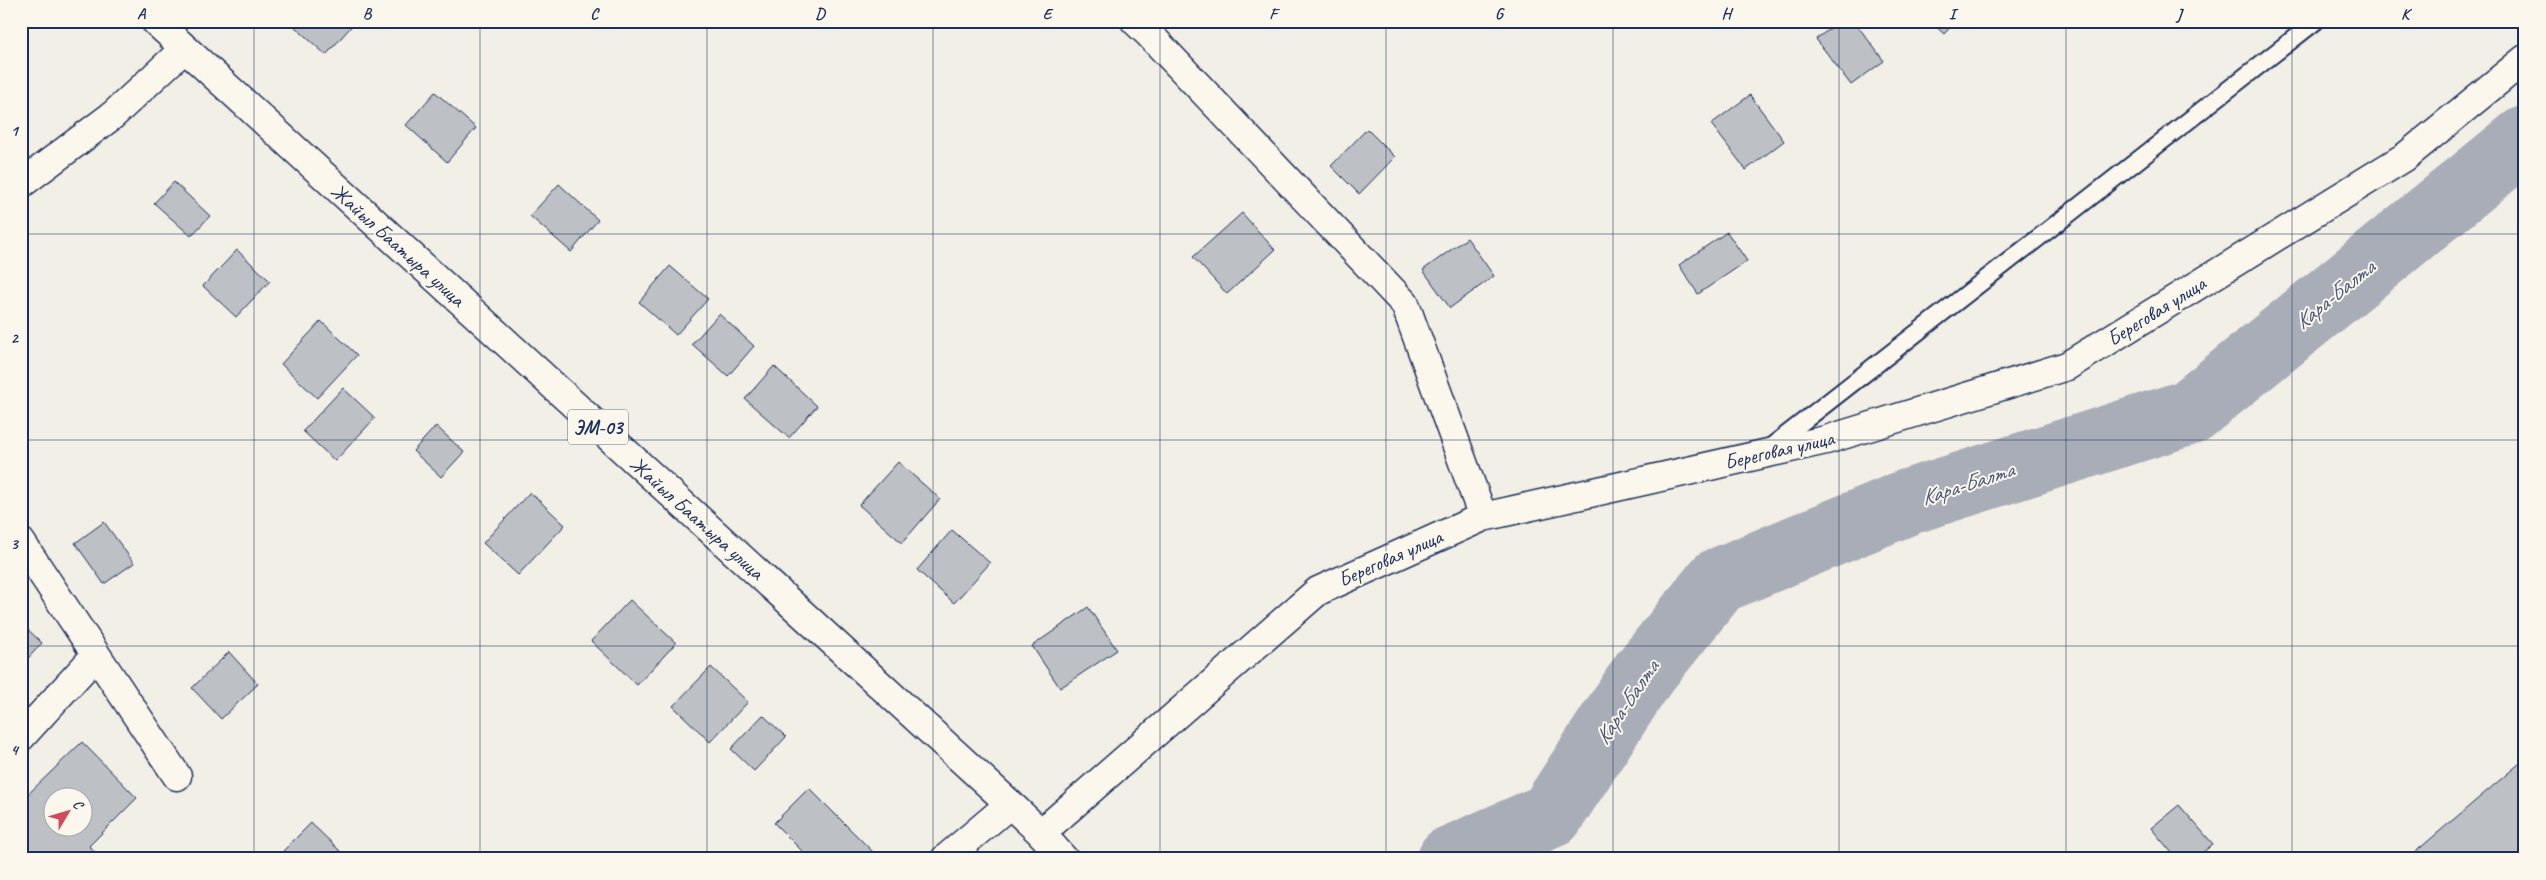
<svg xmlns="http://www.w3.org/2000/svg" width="2546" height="880" font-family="Caveat,sans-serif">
  <rect width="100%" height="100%" fill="#f2efe6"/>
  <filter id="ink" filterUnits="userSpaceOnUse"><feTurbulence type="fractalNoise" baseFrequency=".02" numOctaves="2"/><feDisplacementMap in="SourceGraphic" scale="10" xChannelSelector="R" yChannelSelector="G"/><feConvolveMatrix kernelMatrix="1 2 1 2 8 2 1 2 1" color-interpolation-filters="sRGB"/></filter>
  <g filter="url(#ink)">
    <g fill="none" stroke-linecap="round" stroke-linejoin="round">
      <!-- river -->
      <path stroke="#a9adb7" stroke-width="66" d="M 1450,859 L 1551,815 L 1643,674 L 1718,581 L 1908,502 L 2190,412 L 2525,139"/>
    </g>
    <!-- building -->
    <path fill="#bdc0c4" stroke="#1b2f5e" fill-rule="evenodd" d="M 300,21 L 356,21 L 326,55 L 295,27 Z
      M 1840,21 L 1854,21 L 1884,61 L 1851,85 L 1816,39 Z
      M 1930,21 L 1956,21 L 1944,34 Z
      M 435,92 L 476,128 L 447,162 L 406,125 Z
      M 1750,95 L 1784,141 L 1746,170 L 1711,124 Z
      M 1367,129 L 1395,157 L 1359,194 L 1331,166 Z
      M 174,182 L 210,216 L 191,236 L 154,203 Z
      M 559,184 L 598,220 L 571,252 L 530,216 Z
      M 1242,213 L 1275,250 L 1227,294 L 1193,257 Z
      M 1727,232 L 1747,261 L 1698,294 L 1679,265 Z
      M 1467,238 L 1494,276 L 1450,308 L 1423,270 Z
      M 237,250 L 270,281 L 236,317 L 203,286 Z
      M 670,266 L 708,299 L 676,335 L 639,302 Z
      M 719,314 L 754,346 L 728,376 L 692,344 Z
      M 321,321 L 357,355 L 317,398 L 281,364 Z
      M 774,366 L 817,406 L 789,438 L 745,399 Z
      M 343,388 L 375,418 L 335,461 L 303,431 Z
      M 436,426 L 464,452 L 441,477 L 413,451 Z
      M 898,462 L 940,499 L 902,543 L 859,505 Z
      M 530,492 L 565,525 L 518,575 L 483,543 Z
      M 104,522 L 134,563 L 104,584 L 75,543 Z
      M 952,530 L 990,563 L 954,603 L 917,570 Z
      M 630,600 L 676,643 L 637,685 L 591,641 Z
      M 1088,607 L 1117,650 L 1060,688 L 1032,646 Z
      M 21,623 L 42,643 L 21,666 Z
      M 229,652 L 258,684 L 221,719 L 192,688 Z
      M 711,667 L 748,702 L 710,742 L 673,706 Z
      M 763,715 L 786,737 L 754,771 L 731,749 Z
      M 82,742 L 137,798 L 89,846 L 102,859 L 21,859 L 21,801 ZM 52,798 L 82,798 L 82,828 L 52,828 Z
      M 2520,763 L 2525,769 L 2525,852 L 2517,859 L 2407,859 Z
      M 809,788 L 880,859 L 810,859 L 774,823 Z
      M 2179,805 L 2213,844 L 2195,859 L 2177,859 L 2151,828 Z
      M 311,823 L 340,851 L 333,859 L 279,859 L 277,857 Z"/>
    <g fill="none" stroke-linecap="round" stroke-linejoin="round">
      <!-- service casing -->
      <g stroke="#1b2f5e" stroke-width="20">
        <path id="service" d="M 1768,449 L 2316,21"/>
      </g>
      <!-- minor casing -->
      <g stroke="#1b2f5e" stroke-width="31">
        <path id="minor" d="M 1135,21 L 1149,34 L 1405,304 L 1483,517
          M 21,184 L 113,115 L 184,49
          M 21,542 L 177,776
          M 21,737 L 96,655
          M 1041,833 L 1318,591 L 1483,517 L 1826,440 L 2067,366 L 2405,157 L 2525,59
          M 945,859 L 1010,804"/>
      </g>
      <!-- trunk casing -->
      <g stroke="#1b2f5e" stroke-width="31">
        <path id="trunk" d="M 155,21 L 1010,804 L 1041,833 L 1064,859"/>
      </g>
      <!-- service -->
      <use href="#service" stroke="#fbf7ec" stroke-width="16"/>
      <!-- minor -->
      <use href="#minor" stroke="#fbf7ec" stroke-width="28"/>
      <!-- trunk -->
      <use href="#trunk" stroke="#fbf7ec" stroke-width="28"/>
    </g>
  </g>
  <!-- grid -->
  <path fill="none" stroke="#1b2f5e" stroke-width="1" stroke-opacity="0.55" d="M 254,21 L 254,859M 480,21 L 480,859M 707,21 L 707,859M 933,21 L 933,859M 1160,21 L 1160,859M 1386,21 L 1386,859M 1613,21 L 1613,859M 1839,21 L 1839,859M 2066,21 L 2066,859M 2292,21 L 2292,859M 21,234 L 2525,234M 21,440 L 2525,440M 21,646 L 2525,646"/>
  <g text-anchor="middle" stroke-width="4" stroke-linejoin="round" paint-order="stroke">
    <!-- shield labels -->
    <rect fill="#fbf7ec" stroke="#5e6b89" stroke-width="1" x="568" y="409.5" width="60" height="35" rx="4"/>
    <g font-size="20" font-weight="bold" fill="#1b2f5e">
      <text x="598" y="434">ЭМ-03</text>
    </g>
    <!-- street labels -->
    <g font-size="21" fill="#1b2f5e" stroke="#fbf7ec">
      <text transform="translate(398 245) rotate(42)" y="7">Жайыл Баатыра улица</text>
      <text transform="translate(2156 311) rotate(-32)" y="7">Береговая улица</text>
      <text transform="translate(1779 450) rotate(-13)" y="7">Береговая улица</text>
      <text transform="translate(697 518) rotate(42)" y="7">Жайыл Баатыра улица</text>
      <text transform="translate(1390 558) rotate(-24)" y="7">Береговая улица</text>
    </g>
    <!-- water labels -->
    <g font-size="22" font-style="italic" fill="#465579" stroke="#fbf7ec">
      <text transform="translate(2334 294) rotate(-39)" y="8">Кара-Балта</text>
      <text transform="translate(1967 483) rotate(-18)" y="8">Кара-Балта</text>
      <text transform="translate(1626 702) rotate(-56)" y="8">Кара-Балта</text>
    </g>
  </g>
  <!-- margin -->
  <rect width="2546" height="880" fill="none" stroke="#fbf7ec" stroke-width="55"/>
  <!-- north arrow -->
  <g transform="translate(68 812) rotate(52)"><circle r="24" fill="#fbf7ec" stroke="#a1a7b3"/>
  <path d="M0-4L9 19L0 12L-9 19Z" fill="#d1495b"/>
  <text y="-8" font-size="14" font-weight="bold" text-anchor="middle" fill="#1b2f5e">С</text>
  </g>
  <rect x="28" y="28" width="2490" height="824" fill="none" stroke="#1b2f5e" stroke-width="2"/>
  <g font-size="16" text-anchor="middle" font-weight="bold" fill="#1b2f5e">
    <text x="141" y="19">A</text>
    <text x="367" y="19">B</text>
    <text x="594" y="19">C</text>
    <text x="820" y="19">D</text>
    <text x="1047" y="19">E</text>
    <text x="1273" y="19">F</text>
    <text x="1499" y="19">G</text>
    <text x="1726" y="19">H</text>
    <text x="1952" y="19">I</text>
    <text x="2179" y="19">J</text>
    <text x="2405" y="19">K</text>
    <text x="14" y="136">1</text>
    <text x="14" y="343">2</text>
    <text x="14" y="549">3</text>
    <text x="14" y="755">4</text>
  </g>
</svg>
